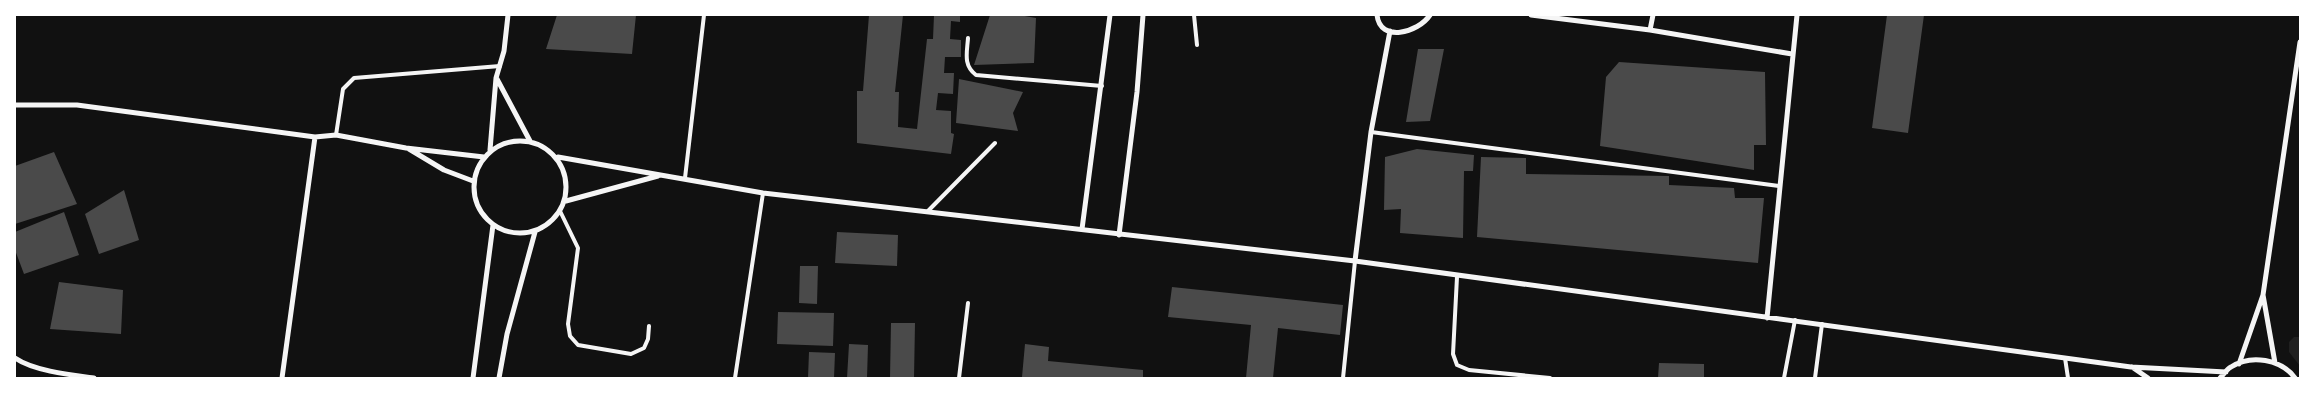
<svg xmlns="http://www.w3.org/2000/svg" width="2315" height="393" font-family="Jost,sans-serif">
  <rect width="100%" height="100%" fill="#111"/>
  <!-- green -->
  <path fill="#202020" d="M 2294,337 L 2300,337 L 2300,366 L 2289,352 L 2289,342 Z"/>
  <!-- building -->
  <path fill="#4a4a4a" d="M 557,15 L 636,15 L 632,54 L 546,49 Z
    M 869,15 L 903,15 L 895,92 L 899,92 L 898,127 L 917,129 L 927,39 L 933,39 L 934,15 L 960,15 L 960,22 L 951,21 L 950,39 L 961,40 L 961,57 L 945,57 L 944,73 L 954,73 L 953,94 L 938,93 L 936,110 L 951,111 L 951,133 L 954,134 L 951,154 L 857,143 L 857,91 L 863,91 Z
    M 990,15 L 1019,15 L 1036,18 L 1034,63 L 974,65 Z
    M 1887,15 L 1924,15 L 1908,133 L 1872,128 Z
    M 1418,49 L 1444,49 L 1430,121 L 1406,122 Z
    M 1619,62 L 1765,72 L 1766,145 L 1754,145 L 1754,170 L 1600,146 L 1606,77 Z
    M 959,79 L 1023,92 L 1013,113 L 1018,131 L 956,123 Z
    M 1417,149 L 1474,155 L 1473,171 L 1464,171 L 1463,238 L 1400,233 L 1401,209 L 1384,210 L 1385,157 Z
    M 54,152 L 77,204 L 15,224 L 15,166 Z
    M 1481,157 L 1526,158 L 1526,174 L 1669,176 L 1669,185 L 1734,188 L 1735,198 L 1764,198 L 1758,263 L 1477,237 Z
    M 124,190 L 139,240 L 99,254 L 85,214 Z
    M 64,212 L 79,255 L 24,274 L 15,250 L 15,232 Z
    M 837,232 L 898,235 L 897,266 L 835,263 Z
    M 800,266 L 818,266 L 817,304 L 799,303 Z
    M 59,282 L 123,290 L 121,334 L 50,329 Z
    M 1172,287 L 1343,305 L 1340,335 L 1278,328 L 1273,378 L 1246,378 L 1251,325 L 1168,317 Z
    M 778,312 L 834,313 L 833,346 L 777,344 Z
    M 891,323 L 915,323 L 914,378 L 890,378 Z
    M 849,344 L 868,345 L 867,378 L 847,378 Z
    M 1025,344 L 1049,347 L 1048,361 L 1143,370 L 1143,378 L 1022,377 Z
    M 809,352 L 835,353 L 834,378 L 808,378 Z
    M 1659,363 L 1704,364 L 1704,378 L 1658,378 Z"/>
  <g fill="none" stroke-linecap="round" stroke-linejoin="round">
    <!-- service -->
    <path stroke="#f5f5f5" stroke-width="4" d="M 1194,15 L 1197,45
      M 968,38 C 967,53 963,65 976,75 L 1102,86
      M 1371,132 L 1779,186
      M 336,135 L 343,89 L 354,78 L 500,66
      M 685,178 L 704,15
      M 560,211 L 578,248 L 568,324 L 570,336 L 578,345 L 631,354 L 644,348 L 648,339 L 649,326
      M 927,212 L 995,143
      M 1457,277 L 1453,354 L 1457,365 L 1469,370 L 1550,378
      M 2065,358 L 2068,378
      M 735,378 L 763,193
      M 959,378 L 968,303
      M 1343,378 L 1355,261
      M 1784,378 L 1795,320
      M 1815,378 L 1822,324"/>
    <!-- minor -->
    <path stroke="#f5f5f5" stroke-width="5" d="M 1377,15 C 1380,43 1418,33 1430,15
      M 1531,15 L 1650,30 L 1792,54
      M 1650,30 L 1653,15
      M 497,79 L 530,141
      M 15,105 L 77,105 L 315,137 L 336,135 L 406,148 L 484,157
      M474 187a46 46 0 1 1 92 0a46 46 0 1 1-92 0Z
      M 409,149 L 444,170 L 473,181
      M 490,150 L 496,78 L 504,51 L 508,15
      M 558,157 L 763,193 L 1355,261 L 2131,367 L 2226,372
      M 566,201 L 658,176
      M 1082,229 L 1110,15
      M 1119,235 L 1137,92 L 1143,15
      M 1355,261 L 1371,132 L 1390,31
      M 2263,295 L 2275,363
      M 1767,318 L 1797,15
      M 15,358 C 34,371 71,375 94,378
      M 2239,364 L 2263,295 L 2300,42
      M 2132,367 L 2148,378
      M 282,378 L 315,137
      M 473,378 L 493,225
      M 499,378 L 507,334 L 535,232
      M 2220,378 C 2223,375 2227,369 2231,367 C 2251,354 2281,359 2295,378"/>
  </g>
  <!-- border -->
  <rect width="2315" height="393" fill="none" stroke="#ffffff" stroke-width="32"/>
</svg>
